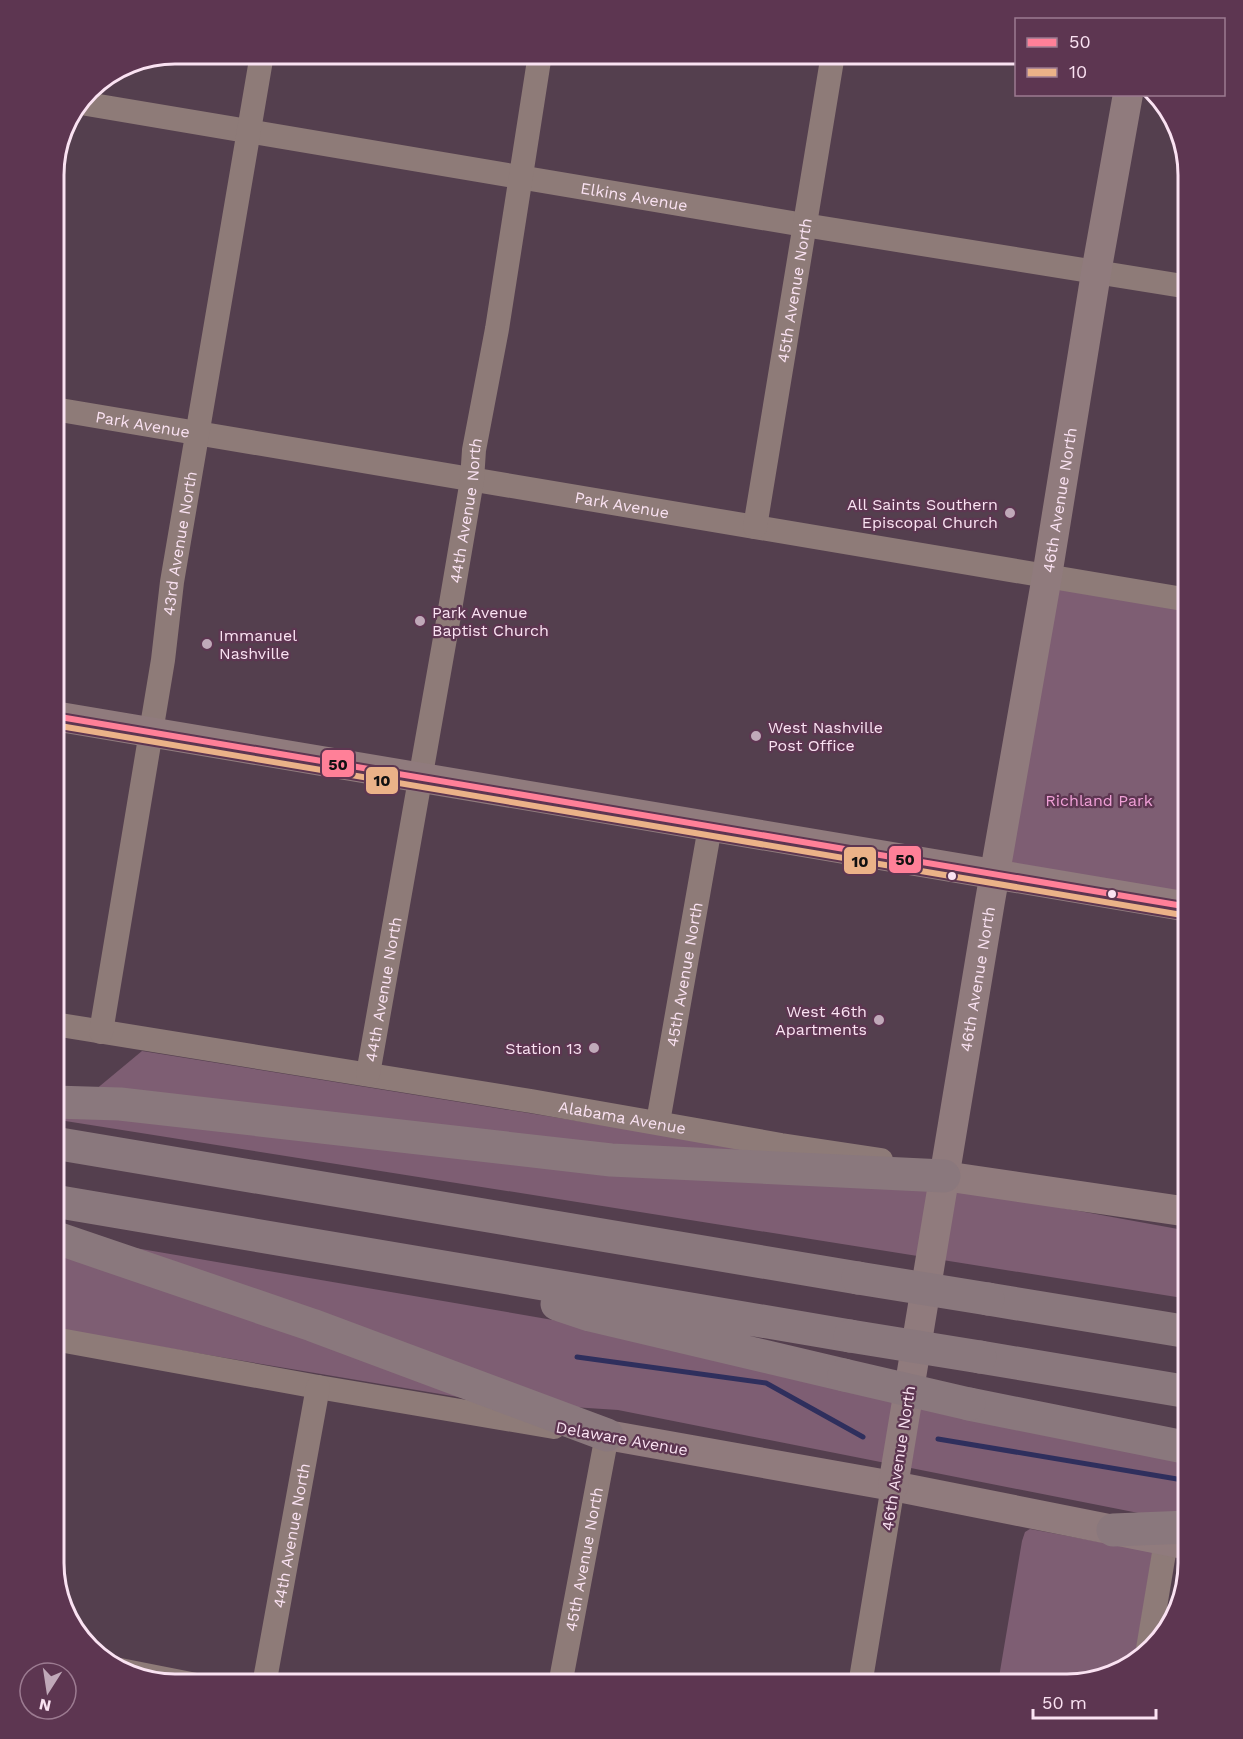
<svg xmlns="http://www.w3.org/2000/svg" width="1243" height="1739" font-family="'Work Sans',sans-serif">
  <rect width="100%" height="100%" fill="#543f4e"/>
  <!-- green -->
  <path fill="#7e5e73" d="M 1047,576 L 1189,600 L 1189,907 L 995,874 Z
    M 142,1051 L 646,1132 L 1189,1231 L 1189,1299 L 59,1120 Z
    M 54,1234 L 605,1329 L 1189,1463 L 1189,1523 L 618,1410 L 482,1401 L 54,1329 Z
    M 1030,1529 L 1154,1552 L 1135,1662 L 1128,1668 L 1067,1685 L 1002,1685 L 1003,1678 L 999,1677 L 1022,1541 L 1025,1532 Z"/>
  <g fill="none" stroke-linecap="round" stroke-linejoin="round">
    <!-- stream -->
    <path stroke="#2f2f5d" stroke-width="5" d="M 577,1357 L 766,1383 L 863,1437
      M 938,1439 L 1189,1481"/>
    <!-- minor -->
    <g stroke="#8e7b78" stroke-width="24">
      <path id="s1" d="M 81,103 L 804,225 L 1189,287"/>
      <path id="s2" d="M 54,409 L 1189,600"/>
      <path id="s3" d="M 755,527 L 833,54"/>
      <path id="s4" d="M 54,1024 L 531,1101 L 781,1145 L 881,1160"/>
      <path id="s5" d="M 101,1032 L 163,660 L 172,582 L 262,54"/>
      <path id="s6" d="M 368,1074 L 447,627 L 472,480 L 474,450 L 497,329 L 540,54"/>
      <path id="s7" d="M 658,1122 L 710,827"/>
      <path d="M 54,1339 L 318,1387 L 554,1427"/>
      <path d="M 1148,1649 L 1166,1541"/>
      <path d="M 120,1670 L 196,1685"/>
      <path id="s8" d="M 264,1685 L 318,1387"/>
      <path id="s9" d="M 560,1685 L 607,1435 L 591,1433"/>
      <path d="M 860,1685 L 893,1486"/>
    </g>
    <!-- major -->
    <g stroke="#907b7d" stroke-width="30">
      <path d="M 54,716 L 1189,907"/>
      <path d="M 944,1176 L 1189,1212"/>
      <path d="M 607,1435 L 893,1486 L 1189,1545"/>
      <path id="s10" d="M 893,1486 L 990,901 L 1047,576 L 1096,273 L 1128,94"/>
    </g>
    <!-- highway -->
    <path stroke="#8a787d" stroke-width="33" d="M 54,1102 L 120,1104 L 611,1160 L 944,1176
      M 54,1143 L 858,1278
      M 54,1201 L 850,1336
      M 54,1237 L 312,1325 L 607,1435
      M 988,1299 L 1189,1332
      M 557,1304 L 590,1315 L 844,1375
      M 980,1357 L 1189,1392
      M 969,1404 L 1189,1448
      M 1113,1530 L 1189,1527"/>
    <!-- highway-bridge -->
    <path stroke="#8a787d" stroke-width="33" d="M 858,1278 L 988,1299
      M 850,1336 L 980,1357
      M 844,1375 L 969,1404"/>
    <!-- bus-1 casing -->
    <g stroke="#5d3651" stroke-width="10">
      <path id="bus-1" d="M 54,716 L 1189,907"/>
    </g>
    <!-- bus-2 casing -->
    <g stroke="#5d3651" stroke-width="10">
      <path id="bus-2" d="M 54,725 L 1188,916"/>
    </g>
    <!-- bus-1 -->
    <use href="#bus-1" stroke="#ff8098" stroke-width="6"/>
    <!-- bus-2 -->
    <use href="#bus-2" stroke="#ebb288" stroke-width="6"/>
  </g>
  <!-- markers -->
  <g fill="#c0a9b9" stroke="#5d3651" stroke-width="2">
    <circle cx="1010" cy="513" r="6"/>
    <circle cx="420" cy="621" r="6"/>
    <circle cx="207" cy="644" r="6"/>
    <circle cx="756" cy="736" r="6"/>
    <circle cx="879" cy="1020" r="6"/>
    <circle cx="594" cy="1048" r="6"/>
  </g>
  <g fill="#fae2f2" stroke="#5d3651" stroke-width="2">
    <circle cx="952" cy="876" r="5"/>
    <circle cx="1112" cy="894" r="5"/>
  </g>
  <g text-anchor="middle" stroke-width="4.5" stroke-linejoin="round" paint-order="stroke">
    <!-- street labels -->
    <g font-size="16" fill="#fae2f2" stroke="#5d3651">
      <text dy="6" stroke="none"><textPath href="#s1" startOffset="561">Elkins Avenue</textPath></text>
      <text dy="6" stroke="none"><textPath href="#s3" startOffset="240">45th Avenue North</textPath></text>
      <text dy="6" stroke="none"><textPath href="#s2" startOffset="90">Park Avenue</textPath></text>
      <text dy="6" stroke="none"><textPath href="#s10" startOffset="1000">46th Avenue North</textPath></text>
      <text dy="6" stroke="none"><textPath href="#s2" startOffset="576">Park Avenue</textPath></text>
      <text dy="6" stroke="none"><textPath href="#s6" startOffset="572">44th Avenue North</textPath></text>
      <text dy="6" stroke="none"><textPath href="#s5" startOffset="495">43rd Avenue North</textPath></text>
      <text dy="6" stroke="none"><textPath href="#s7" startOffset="150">45th Avenue North</textPath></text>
      <text dy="6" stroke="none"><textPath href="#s10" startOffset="514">46th Avenue North</textPath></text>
      <text dy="6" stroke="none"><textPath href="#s6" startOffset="86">44th Avenue North</textPath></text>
      <text dy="6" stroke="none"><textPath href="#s4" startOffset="576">Alabama Avenue</textPath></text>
      <text transform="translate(622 1438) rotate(10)" y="6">Delaware Avenue</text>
      <text transform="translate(898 1458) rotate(-81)" y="6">46th Avenue North</text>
      <text dy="6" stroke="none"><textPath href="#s8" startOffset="152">44th Avenue North</textPath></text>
      <text dy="6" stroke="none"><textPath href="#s9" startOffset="128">45th Avenue North</textPath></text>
    </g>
    <!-- poi labels -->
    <g font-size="16" fill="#fae2f2" stroke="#5d3651" text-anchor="end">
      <text x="998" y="510">All Saints Southern<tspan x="998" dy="18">Episcopal Church</tspan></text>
      <text x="432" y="618" text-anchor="start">Park Avenue<tspan x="432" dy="18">Baptist Church</tspan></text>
      <text x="219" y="641" text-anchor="start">Immanuel<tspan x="219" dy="18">Nashville</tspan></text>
      <text x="768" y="733" text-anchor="start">West Nashville<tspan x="768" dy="18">Post Office</tspan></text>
      <text x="867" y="1017">West 46th<tspan x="867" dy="18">Apartments</tspan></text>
      <text x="582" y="1054">Station 13</text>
    </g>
    <!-- park labels -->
    <g font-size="16" fill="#f0a0d7" stroke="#5d3651">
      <text x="1099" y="806">Richland Park</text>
    </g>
  </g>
  <!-- crop -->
  <path d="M0 0H1243V1739H0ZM175 64H1067A111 111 0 0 1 1178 175V1563A111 111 0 0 1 1067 1674H175A111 111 0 0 1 64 1563V175A111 111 0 0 1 175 64Z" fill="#5d3651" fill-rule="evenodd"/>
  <path fill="none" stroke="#fae2f2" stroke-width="3" d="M175 64H1067A111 111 0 0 1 1178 175V1563A111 111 0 0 1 1067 1674H175A111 111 0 0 1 64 1563V175A111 111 0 0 1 175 64Z"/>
  <g stroke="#5d3651" stroke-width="2">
    <rect x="321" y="749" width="34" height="29" rx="6" fill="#ff8098"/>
    <rect x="365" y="766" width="34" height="29" rx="6" fill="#ebb288"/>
    <rect x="888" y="845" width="34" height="29" rx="6" fill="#ff8098"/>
    <rect x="843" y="846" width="34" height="29" rx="6" fill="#ebb288"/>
  </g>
  <g font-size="16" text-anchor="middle" font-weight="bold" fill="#111">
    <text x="338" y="770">50</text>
    <text x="382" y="786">10</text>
    <text x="905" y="865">50</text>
    <text x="860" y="867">10</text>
  </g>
  <!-- legend -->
  <rect x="1015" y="18" width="210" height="78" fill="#5d3651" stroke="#9c7b91" stroke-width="1.5"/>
  <rect x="1027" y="38" width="30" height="9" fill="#ff8098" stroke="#9c7b91" stroke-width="1.5"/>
  <text x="1069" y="48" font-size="18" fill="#fae2f2">50</text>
  <rect x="1027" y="68" width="30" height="9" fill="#ebb288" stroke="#9c7b91" stroke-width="1.5"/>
  <text x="1069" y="78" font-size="18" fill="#fae2f2">10</text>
  <!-- north arrow -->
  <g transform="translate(48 1691) rotate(192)"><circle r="28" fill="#5d3651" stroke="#9c7b91" stroke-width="1.5"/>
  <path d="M0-4.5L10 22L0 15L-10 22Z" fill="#c0a9b9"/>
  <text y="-9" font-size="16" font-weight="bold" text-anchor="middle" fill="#fae2f2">N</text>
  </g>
  <!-- scale -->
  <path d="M1033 1709v9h123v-9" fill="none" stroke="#fae2f2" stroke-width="3"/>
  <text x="1042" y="1709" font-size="18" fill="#fae2f2" stroke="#5d3651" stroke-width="4.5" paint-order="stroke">50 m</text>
</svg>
